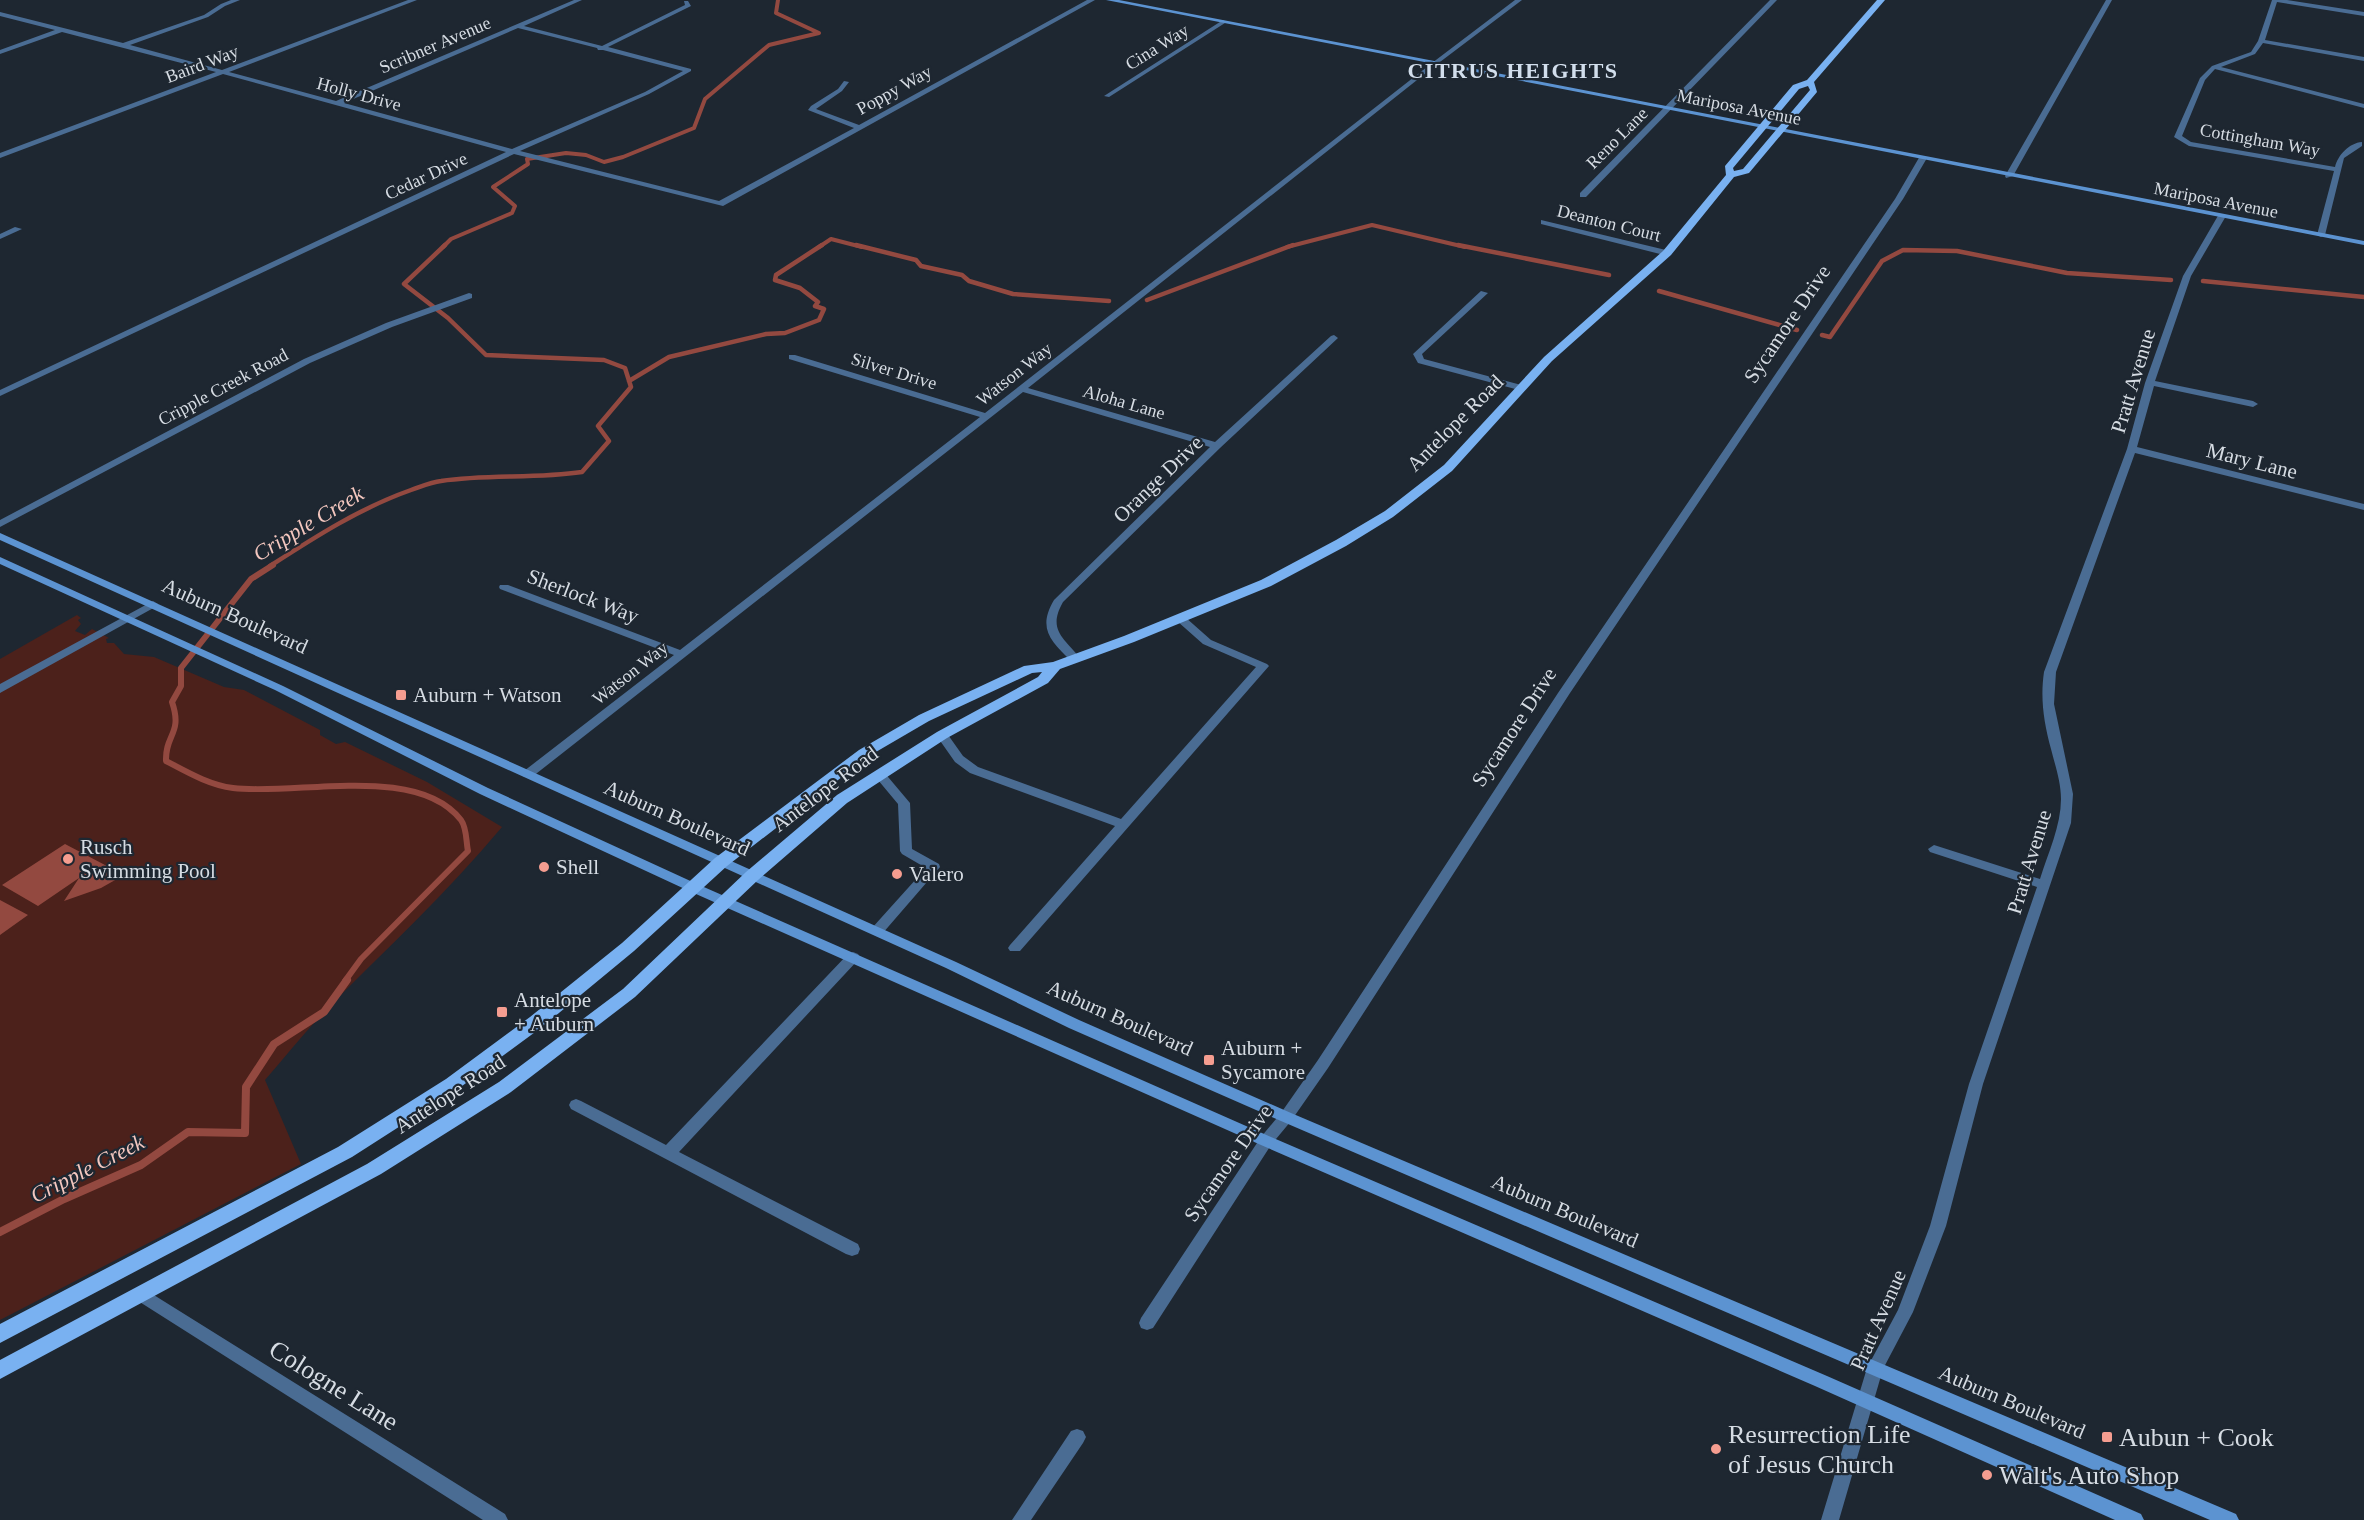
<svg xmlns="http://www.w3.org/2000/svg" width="2364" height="1520" font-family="'Times New Roman',serif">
  <rect width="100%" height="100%" fill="#1e2731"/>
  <!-- green -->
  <path fill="#4c211b" d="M 77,615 L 81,618 L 78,620 L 81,624 L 75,631 L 85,635 L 92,629 L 109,638 L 106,639 L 107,643 L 114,643 L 124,654 L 154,657 L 224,687 L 244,690 L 320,730 L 320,735 L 336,744 L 345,742 L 427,782 L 502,827 C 447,893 385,950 325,1011 C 304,1033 285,1057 265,1080 L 301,1164 L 0,1320 L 0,659 Z"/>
  <!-- water -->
  <path fill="#934940" d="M 65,844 L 124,875 L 101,888 L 64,901 L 79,878 L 38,906 L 2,885 Z
    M 0,900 L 28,915 L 0,935 Z"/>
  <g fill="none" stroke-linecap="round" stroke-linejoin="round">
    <!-- stream-far3 -->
    <path stroke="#934940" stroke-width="4" d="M 443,247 L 451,239 L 512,213 L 515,206 L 493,187 L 528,164 L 527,159 L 566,153 L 586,155 L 604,162 L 623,157 L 694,128 L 705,99 L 769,45 L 819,33 L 776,13 L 778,0
      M 819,247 L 831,239 L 862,247
      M 1287,247 L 1372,225 L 1465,247"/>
    <!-- stream-far2 -->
    <path stroke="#934940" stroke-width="4.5" d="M 856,245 L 916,260 L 921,266 L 962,275 L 969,281 L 1013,294 L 1109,301
      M 1458,245 L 1609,275
      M 2203,281 L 2364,297
      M 1659,291 L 1797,330
      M 1147,300 L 1293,245
      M 1822,335 L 1830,337 L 1882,261 L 1903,250 L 1957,251 L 2067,273 L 2171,280
      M 629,381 L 669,357 L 766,334 L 785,333 L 819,320 L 824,309 L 815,306 L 818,302 L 800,288 L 775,280 L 776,275 L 822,245
      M 270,566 C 315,537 360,508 411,490 C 420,487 431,482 441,481 C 488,474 535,479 582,472 L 609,441 L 598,426 L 631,387 L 625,368 L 604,360 L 486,355 L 448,318 L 404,284 L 445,245"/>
    <!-- stream-far1 -->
    <path stroke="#934940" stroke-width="6" d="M 273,565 L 251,579 L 181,668 L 181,686 L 172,702 C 183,734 165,734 166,761 C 187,772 209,785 233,788 C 296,796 417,763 461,820 C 467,828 466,842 468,851 L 361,959 L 345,981"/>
    <!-- stream -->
    <path stroke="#934940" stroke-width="8" d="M 0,1232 L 64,1199 L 141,1165 L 188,1132 L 245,1133 L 246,1087 L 274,1044 L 324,1012 L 347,980"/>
    <!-- street -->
    <path fill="#4a6c93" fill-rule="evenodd" d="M 231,0 L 240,0 L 225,6 L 208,17 L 130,45 L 222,70 L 408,0 L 417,0 L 229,72 L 336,101 L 574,0 L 582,0 L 524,26 L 602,46 L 685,5 L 684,1 L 688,1 L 691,6 L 608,47 L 691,69 L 691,71 L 649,94 L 520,151 L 719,201 L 854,128 L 808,110 L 811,106 L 838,89 L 844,81 L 849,82 L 842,91 L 816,109 L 859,125 L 1087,0 L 1095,0 L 723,206 L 514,154 L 0,396 L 0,390 L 506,152 L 223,74 L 0,158 L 0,153 L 216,72 L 62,32 L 0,54 L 0,50 L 55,30 L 0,16 L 0,12 L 123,43 L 204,15 L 221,4 ZM 518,28 L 597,48 L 598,50 L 603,50 L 683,71 L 645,92 L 512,149 L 344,103 Z
      M 1515,0 L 1522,0 L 1436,65 L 1028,388 L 1215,442 L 1331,336 L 1334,335 L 1338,338 L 1220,448 L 1063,602 C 1047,630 1064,638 1081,659 L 1079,661 L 1071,661 C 1051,641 1037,629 1054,600 L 1210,447 L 1023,392 L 532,777 L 524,777 L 522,774 L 524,771 L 674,655 L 500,589 L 499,587 L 500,585 L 508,585 L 680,650 L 980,417 L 789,359 L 789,355 L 795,355 L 985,413 L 1432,63 Z
      M 1770,0 L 1777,0 L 1586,197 L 1580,197 L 1580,193 Z
      M 2106,0 L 2112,0 L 2013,176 L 2006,178 L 2005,176 Z
      M 2272,0 L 2287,0 L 2364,12 L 2364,16 L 2277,2 L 2265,40 L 2364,57 L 2364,61 L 2263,43 L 2255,54 L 2221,67 L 2364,104 L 2364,108 L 2215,69 L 2205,80 L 2182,136 L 2191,142 L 2335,167 C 2338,155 2349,143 2362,142 L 2362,146 L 2344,158 L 2325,235 L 2321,237 L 2317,235 L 2334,171 L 2189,146 L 2174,137 L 2200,78 L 2212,66 L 2251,52 L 2258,41 Z
      M 1223,20 L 1226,22 L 1225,23 L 1109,97 L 1104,96 Z
      M 1920,156 L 1927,158 L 1903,199 L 1570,693 L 1328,1068 L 1291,1121 L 1271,1145 L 1153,1328 L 1147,1330 L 1141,1328 L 1139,1323 L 1141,1318 L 1261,1137 L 1281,1113 L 1318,1060 L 1558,693 L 1895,199 Z
      M 2219,214 L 2226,216 L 2191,276 L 2155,381 L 2253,401 L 2258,404 L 2253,407 L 2154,386 L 2137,447 L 2364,504 L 2364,510 L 2135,453 L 2056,672 L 2054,704 L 2073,794 L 2071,823 L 1983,1084 L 1946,1226 L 1913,1312 L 1883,1369 L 1839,1520 L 1821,1520 L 1867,1368 L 1898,1310 L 1930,1226 L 1969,1084 L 2037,887 L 1930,852 L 1928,849 L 1934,845 L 2040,879 C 2048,853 2061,826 2061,799 C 2061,782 2055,765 2051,749 C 2044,723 2040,699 2044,672 L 2127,449 L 2145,383 L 2183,276 Z
      M 1541,220 L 1670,251 L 1671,253 L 1664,255 L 1541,224 Z
      M 15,227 L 22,229 L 0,239 L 0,234 Z
      M 1481,291 L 1488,293 L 1422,354 L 1424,359 L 1525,386 L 1525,390 L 1519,390 L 1418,363 L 1413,354 Z
      M 469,293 L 472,294 L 472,298 L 392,327 L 310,363 L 0,527 L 0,520 L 304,359 L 386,323 Z
      M 153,601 L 158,604 L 157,606 L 0,693 L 0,684 Z
      M 1181,616 L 1185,617 L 1211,640 L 1267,664 L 1269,666 L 1020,951 L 1010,951 L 1008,948 L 1010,945 L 1115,826 L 970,773 L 955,762 L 936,735 L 942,731 L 946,732 L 963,756 L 978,767 L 1121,819 L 1256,667 L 1203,644 L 1177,621 L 1176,619 L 1177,617 Z
      M 879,770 L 883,771 L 910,803 L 912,849 L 939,864 L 940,867 L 882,934 L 872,934 L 870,931 L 872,928 L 926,868 L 902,854 L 900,851 L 898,804 L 873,774 Z
      M 853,952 L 858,954 L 860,957 L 858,960 L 679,1152 L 858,1244 L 860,1249 L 858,1254 L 852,1256 L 846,1254 L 571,1109 L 569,1105 L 571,1101 L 576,1099 L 581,1101 L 666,1145 L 848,954 Z
      M 141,1287 L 505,1514 L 508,1520 L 483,1520 L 135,1299 L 133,1294 L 135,1289 Z
      M 1077,1429 L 1083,1431 L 1086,1437 L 1083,1443 L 1031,1520 L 1012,1520 L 1071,1431 Z"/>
    <!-- secondary -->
    <path fill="#5c93d1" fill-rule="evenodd" d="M 1106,0 L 1119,0 L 2364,241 L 2364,245 Z
      M 0,533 L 956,962 L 1079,1020 L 1291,1113 L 2236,1514 L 2239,1520 L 2210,1520 L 1281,1121 L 1069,1028 L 946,968 L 0,540 Z
      M 0,557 L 283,686 L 488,788 L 697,884 L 1271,1137 L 1827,1376 L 2141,1514 L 2144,1520 L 2115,1520 L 1815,1386 L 1261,1145 L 687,890 L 480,794 L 275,690 L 0,564 Z"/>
    <!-- primary -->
    <path fill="#79b1f1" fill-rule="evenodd" d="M 1877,0 L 1885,0 L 1814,82 L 1817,92 L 1749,173 L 1734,177 L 1671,255 L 1552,361 L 1452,471 L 1393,517 L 1346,546 L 1271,586 L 1134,642 L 1060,669 L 1048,683 L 947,738 L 847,803 L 758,880 L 635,997 L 511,1092 L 381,1174 L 0,1379 L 0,1360 L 367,1164 L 499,1082 L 623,989 L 746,872 L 837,795 L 937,732 L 1038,677 L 1042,672 L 1032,673 L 929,721 L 869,756 L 727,866 L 634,951 L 542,1027 L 458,1089 L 352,1157 L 0,1343 L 0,1324 L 338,1147 L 446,1079 L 530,1017 L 622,943 L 715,858 L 859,750 L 919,715 L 1024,666 L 1053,662 L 1124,636 L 1261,580 L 1336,540 L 1385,511 L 1444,465 L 1544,357 L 1663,251 L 1726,175 L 1725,166 L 1793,85 L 1807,80 ZM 1808,86 L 1810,90 L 1743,169 L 1734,171 L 1733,168 L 1799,89 Z"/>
  </g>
  <!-- markers -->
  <g fill="#f59d90" stroke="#1e2731" stroke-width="2">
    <rect x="395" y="689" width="12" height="12" rx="3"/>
    <circle cx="68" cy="859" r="6"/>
    <circle cx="544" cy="867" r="6"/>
    <circle cx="897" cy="874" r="6"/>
    <rect x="496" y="1006" width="12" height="12" rx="3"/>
    <rect x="1203" y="1054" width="12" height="12" rx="3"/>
    <rect x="2101" y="1431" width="12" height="12" rx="3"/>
    <circle cx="1716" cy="1449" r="6"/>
    <circle cx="1987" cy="1475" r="6"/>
  </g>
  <g text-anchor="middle" stroke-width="4.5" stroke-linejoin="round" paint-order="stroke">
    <!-- far-street labels -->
    <g font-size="18" fill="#d6dce3" stroke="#1e2731">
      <text transform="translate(435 45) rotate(-23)" y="6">Scribner Avenue</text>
      <text transform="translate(1157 47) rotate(-32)" y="6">Cina Way</text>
      <text transform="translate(202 64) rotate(-21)" y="6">Baird Way</text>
      <text transform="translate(894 90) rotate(-29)" y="6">Poppy Way</text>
      <text transform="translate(359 94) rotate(15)" y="6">Holly Drive</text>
      <text transform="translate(1739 107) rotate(11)" y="6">Mariposa Avenue</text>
      <text transform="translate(1617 138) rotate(-45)" y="6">Reno Lane</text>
      <text transform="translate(2260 140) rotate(10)" y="6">Cottingham Way</text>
      <text transform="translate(426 176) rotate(-25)" y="6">Cedar Drive</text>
      <text transform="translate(2216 200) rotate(11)" y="6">Mariposa Avenue</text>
      <text transform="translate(1609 223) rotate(14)" y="6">Deanton Court</text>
      <text transform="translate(894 371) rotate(17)" y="6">Silver Drive</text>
      <text transform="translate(1014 374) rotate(-38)" y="6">Watson Way</text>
      <text transform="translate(223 387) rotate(-28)" y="6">Cripple Creek Road</text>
      <text transform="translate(1124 402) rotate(16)" y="6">Aloha Lane</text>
      <text transform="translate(630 673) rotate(-38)" y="6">Watson Way</text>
    </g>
    <!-- street labels -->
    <g font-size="21" fill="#d6dce3" stroke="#1e2731">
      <text transform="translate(1787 324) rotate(-56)" y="7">Sycamore Drive</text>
      <text transform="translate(2133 381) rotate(-73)" y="7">Pratt Avenue</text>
      <text transform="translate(1455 423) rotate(-45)" y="7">Antelope Road</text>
      <text transform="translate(2252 461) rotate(14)" y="7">Mary Lane</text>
      <text transform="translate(1158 479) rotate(-44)" y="7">Orange Drive</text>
      <text transform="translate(583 596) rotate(21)" y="7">Sherlock Way</text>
      <text transform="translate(235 616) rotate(24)" y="7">Auburn Boulevard</text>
      <text transform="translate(1514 727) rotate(-57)" y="7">Sycamore Drive</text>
      <text transform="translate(825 789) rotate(-37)" y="7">Antelope Road</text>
      <text transform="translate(677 818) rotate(24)" y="7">Auburn Boulevard</text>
      <text transform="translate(2029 862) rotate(-73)" y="7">Pratt Avenue</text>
      <text transform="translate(1120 1018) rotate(24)" y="7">Auburn Boulevard</text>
      <text transform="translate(450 1094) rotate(-33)" y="7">Antelope Road</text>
      <text transform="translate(1228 1163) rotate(-55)" y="7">Sycamore Drive</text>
      <text transform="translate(1565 1211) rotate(23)" y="7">Auburn Boulevard</text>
      <text transform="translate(1878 1320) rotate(-66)" y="7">Pratt Avenue</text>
      <text transform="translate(2012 1402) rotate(23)" y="7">Auburn Boulevard</text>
    </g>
    <!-- poi labels -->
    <g font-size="21" fill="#d6dce3" stroke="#1e2731" text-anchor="start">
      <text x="413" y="702">Auburn + Watson</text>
      <text x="80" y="854">Rusch<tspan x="80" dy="24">Swimming Pool</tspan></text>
      <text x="556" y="874">Shell</text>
      <text x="909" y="881">Valero</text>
      <text x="514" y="1007">Antelope<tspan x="514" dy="24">+ Auburn</tspan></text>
      <text x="1221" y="1055">Auburn +<tspan x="1221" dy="24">Sycamore</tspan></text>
    </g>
    <!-- far-district labels -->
    <g font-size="22" font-weight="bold" letter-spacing="1.5" fill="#d2deec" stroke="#1e2731">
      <text x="1513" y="78">CITRUS HEIGHTS</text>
    </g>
    <!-- water labels -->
    <g font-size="22" font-style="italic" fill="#f4c7bf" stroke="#1e2731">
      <text transform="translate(308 523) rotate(-31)" y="8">Cripple Creek</text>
      <text transform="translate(87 1168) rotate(-27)" y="8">Cripple Creek</text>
    </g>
    <!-- near-street labels -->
    <g font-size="26" fill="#d6dce3" stroke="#1e2731">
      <text transform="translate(334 1385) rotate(32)" y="9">Cologne Lane</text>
    </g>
    <!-- near-poi labels -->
    <g font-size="26" fill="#d6dce3" stroke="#1e2731" text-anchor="start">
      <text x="1728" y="1443">Resurrection Life<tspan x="1728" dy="30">of Jesus Church</tspan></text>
      <text x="2119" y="1446">Aubun + Cook</text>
      <text x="1999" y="1484">Walt's Auto Shop</text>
    </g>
  </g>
</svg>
